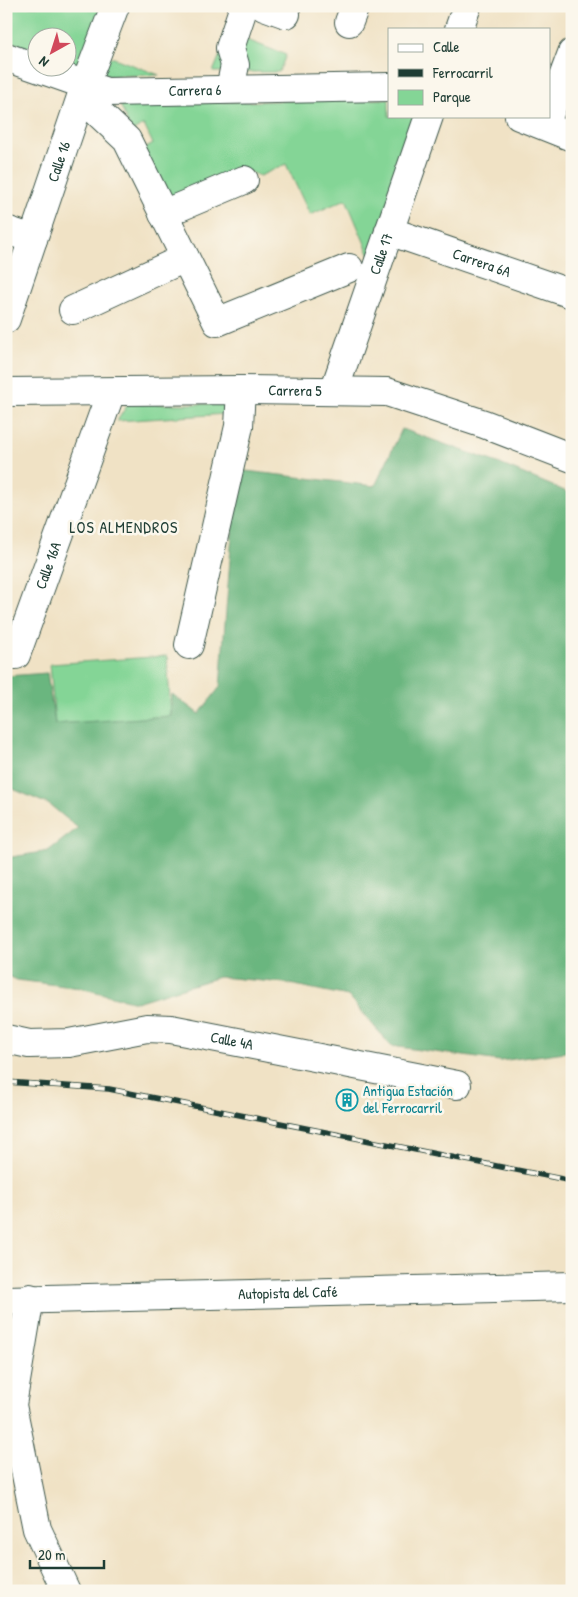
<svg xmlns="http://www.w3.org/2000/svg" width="578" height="1597" font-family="'Patrick Hand',sans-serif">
  <rect width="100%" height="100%" fill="#fbf7ec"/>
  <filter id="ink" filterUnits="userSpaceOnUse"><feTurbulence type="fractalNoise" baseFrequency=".02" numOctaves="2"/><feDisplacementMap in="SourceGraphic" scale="10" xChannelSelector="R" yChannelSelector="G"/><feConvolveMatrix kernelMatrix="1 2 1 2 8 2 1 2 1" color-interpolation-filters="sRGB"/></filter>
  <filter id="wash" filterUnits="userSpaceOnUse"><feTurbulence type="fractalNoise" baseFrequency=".0096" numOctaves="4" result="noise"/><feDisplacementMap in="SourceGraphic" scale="20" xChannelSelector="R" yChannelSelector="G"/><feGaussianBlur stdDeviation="1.12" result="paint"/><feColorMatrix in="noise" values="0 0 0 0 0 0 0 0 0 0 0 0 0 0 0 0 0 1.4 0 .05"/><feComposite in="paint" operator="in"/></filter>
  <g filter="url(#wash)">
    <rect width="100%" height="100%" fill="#f0e2c5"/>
    <!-- green -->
    <path fill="#84d596" stroke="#528965" d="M 6,6 L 103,6 L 83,61 L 75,64 L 68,62 L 68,38 L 38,38 L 37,51 L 6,40 Z
      M 229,33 L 286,55 L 279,72 L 213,72 Z
      M 107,56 L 114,58 L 159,75 L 107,76 L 102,70 Z
      M 389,99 L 389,116 L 417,116 L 370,256 L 346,199 L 310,215 L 286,164 L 260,176 L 247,171 L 173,201 L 141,151 L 153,144 L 144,125 L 131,132 L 120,104 Z
      M 128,404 L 234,404 L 226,414 L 117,421 Z
      M 167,656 L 171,716 L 55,724 L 50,664 Z"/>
    <!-- forest -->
    <path fill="#6bb67f" stroke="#457a5a" d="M 402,429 L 495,462 L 572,494 L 572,1051 L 500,1061 L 391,1046 L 348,996 L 285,983 L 219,977 L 136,1002 L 80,988 L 17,980 L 6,975 L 6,858 L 48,851 L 78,828 L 50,805 L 6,786 L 6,676 L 47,673 L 55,724 L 171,716 L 172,694 L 199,714 L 220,687 L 237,470 L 375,486 Z"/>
  </g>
  <g filter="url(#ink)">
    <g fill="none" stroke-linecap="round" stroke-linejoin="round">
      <!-- street casing -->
      <g stroke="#3e564a" stroke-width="30">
        <g id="street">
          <path d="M 264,6 L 286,14"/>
          <path d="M 349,22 L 355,6"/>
          <path d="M 459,29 L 467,6"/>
          <path id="s1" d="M 6,57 L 106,92 L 389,87"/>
          <path d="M 85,85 L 93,108 L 127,140 L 217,322 L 349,268"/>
          <path d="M 230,89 L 235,65 L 230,48 L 244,6"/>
          <path d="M 549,115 L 572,53"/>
          <path d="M 519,116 L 572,137"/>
          <path d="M 163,214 L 244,180"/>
          <path d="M 6,230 L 33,239"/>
          <path id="s2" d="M 389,231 L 572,294"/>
          <path d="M 73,310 L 185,258"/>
          <path id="s3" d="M 6,319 L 85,85 L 115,6"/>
          <path id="s4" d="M 334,391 L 429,116"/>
          <path id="s5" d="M 6,392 L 241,390 L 387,392 L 484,424 L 572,458"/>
          <path d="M 189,645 L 239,426 L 241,390"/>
          <path id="s6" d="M 16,655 L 111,392"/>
          <path id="s7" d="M 6,1039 L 29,1044 L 69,1043 L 147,1028 L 171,1029 L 457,1085"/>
          <path d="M 30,1298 L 12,1405 L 37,1529 L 66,1591"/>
        </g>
      </g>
      <!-- highway casing -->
      <g stroke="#3e564a" stroke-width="30">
        <g id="highway">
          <path id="s8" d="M 6,1300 L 572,1286"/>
        </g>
      </g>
      <!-- street -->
      <use href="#street" stroke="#fff" stroke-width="28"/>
      <!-- highway -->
      <use href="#highway" stroke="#fff" stroke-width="28"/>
      <!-- rail casing -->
      <g stroke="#1f3d34" stroke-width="5.5">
        <path id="rail" d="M 6,1082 L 109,1089 L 572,1181"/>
      </g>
      <!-- rail -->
      <use href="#rail" stroke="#fbf7ec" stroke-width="4" stroke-dasharray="11" stroke-linecap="butt"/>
    </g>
  </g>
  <!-- icons -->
  <defs>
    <g id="building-ring" transform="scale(1.125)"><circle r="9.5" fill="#fbf7ec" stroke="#0f9aa8" stroke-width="1.5"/><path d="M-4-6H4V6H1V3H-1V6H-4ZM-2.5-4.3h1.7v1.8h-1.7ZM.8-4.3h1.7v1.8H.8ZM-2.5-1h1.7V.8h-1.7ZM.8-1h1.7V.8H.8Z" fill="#0f9aa8"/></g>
  </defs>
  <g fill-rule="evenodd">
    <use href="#building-ring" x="347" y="1100"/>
  </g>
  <g text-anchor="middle" stroke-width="5" stroke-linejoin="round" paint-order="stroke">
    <!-- street labels -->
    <g font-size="15" fill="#1f3d34" stroke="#fbf7ec">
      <text dy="5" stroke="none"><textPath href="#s1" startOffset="195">Carrera 6</textPath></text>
      <text dy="5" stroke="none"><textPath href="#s3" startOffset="166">Calle 16</textPath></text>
      <text dy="5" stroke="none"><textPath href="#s4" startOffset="145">Calle 17</textPath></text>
      <text dy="5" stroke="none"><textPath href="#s2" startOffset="98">Carrera 6A</textPath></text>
      <text dy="5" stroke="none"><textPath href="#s5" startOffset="289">Carrera 5</textPath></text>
      <text dy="5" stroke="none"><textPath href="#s6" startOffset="95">Calle 16A</textPath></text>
      <text dy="5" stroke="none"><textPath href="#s7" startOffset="229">Calle 4A</textPath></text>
      <text dy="5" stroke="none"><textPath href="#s8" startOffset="282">Autopista del Café</textPath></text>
    </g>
    <!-- culture labels -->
    <g font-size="15" fill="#0d838f" stroke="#fbf7ec" text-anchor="start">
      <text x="363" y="1096">Antigua Estación<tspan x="363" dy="17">del Ferrocarril</tspan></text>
    </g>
    <!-- neighbourhood labels -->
    <g font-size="16" letter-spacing="1" fill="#1f3d34" stroke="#fbf7ec">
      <text x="124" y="533">LOS ALMENDROS</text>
    </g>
  </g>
  <!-- margin -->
  <rect width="578" height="1597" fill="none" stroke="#fbf7ec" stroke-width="25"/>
  <!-- legend -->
  <rect x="388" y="28" width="162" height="90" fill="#fbf7ec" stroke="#a3ada2"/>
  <rect x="398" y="44" width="25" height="8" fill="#ffffff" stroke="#a3ada2"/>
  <text x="433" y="52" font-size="15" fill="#1f3d34">Calle</text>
  <rect x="398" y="69" width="25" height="8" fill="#1f3d34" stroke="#a3ada2"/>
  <text x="433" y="78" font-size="15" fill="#1f3d34">Ferrocarril</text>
  <rect x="398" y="90" width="25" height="15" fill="#84d596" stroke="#a3ada2"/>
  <text x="433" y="102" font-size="15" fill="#1f3d34">Parque</text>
  <!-- north arrow -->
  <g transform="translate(52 52) rotate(219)"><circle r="24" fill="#fbf7ec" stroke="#a3ada2"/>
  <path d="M0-4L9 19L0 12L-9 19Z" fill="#d1495b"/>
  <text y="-8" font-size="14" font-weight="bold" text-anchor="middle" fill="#1f3d34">N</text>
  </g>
  <!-- scale -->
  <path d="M30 1560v8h74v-8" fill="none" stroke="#1f3d34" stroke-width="2.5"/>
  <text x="38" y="1560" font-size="15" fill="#1f3d34" stroke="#fbf7ec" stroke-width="4" paint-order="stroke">20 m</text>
</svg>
